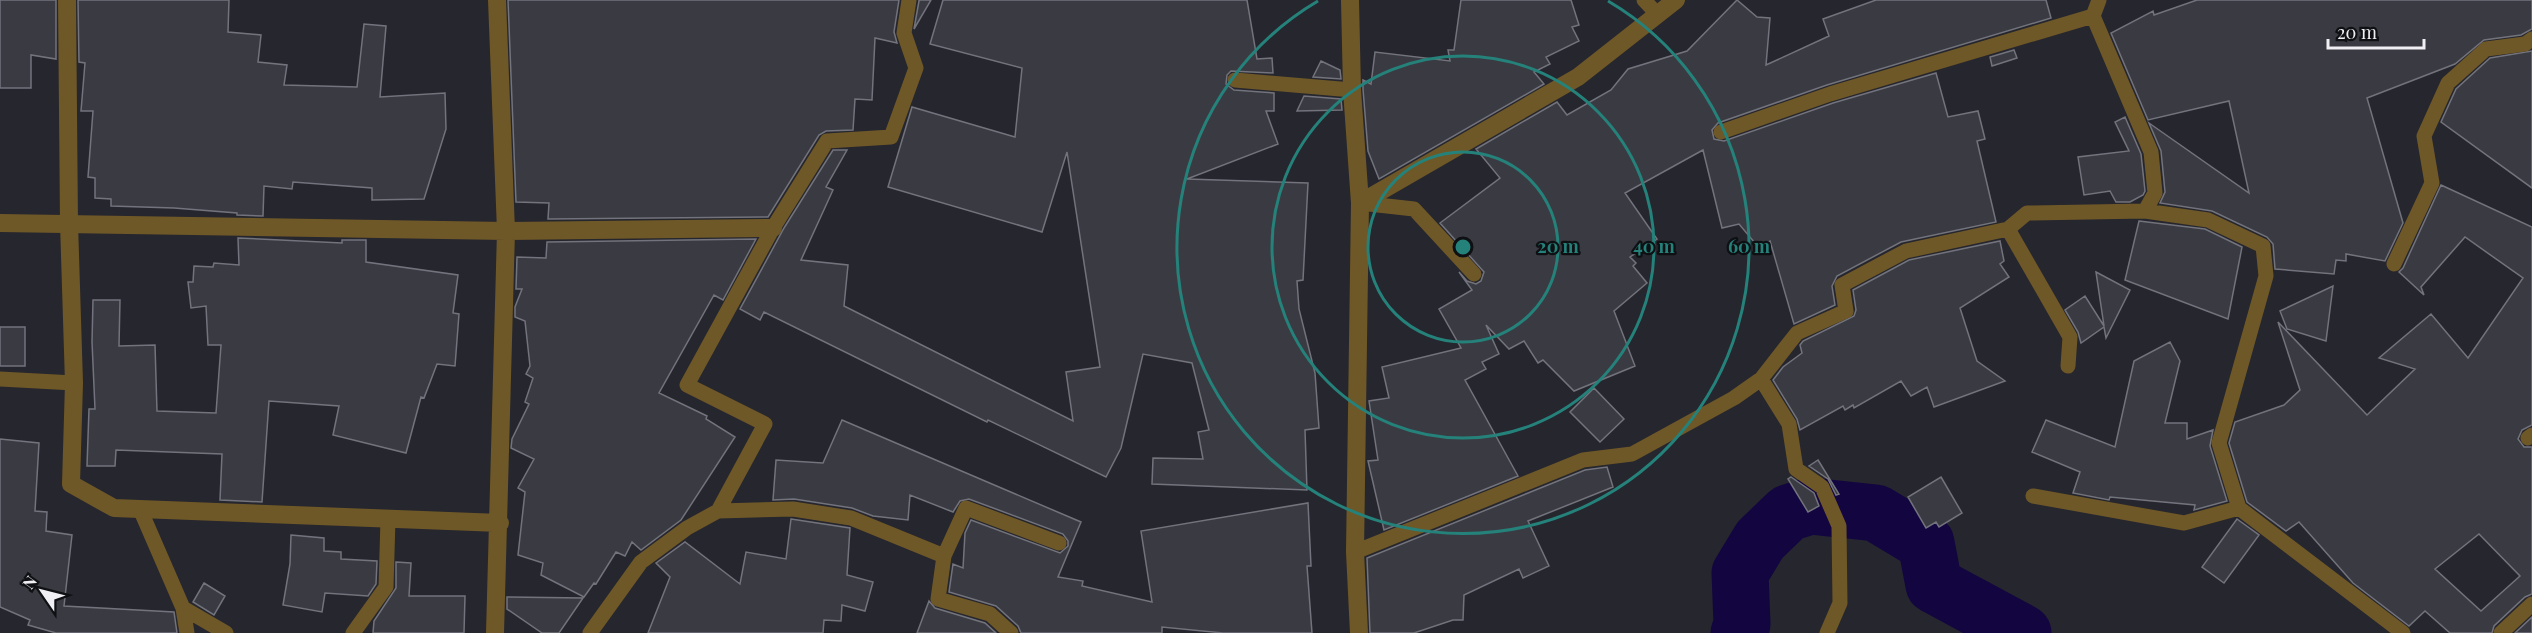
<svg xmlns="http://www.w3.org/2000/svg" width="2532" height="633" font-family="'Playfair Display',serif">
  <rect width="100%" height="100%" fill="#26262e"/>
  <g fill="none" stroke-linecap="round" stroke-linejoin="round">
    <!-- river -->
    <path stroke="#130540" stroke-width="57" d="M 1739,633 L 1742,624 L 1740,573 L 1760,540 L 1788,513 L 1810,506 L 1876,513 L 1926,543 L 1934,585 L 2023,633"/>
  </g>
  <!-- building -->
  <path fill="#3a3b42" stroke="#72737c" stroke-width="1.5" fill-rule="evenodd" d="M 0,0 L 56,0 L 56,59 L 31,55 L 31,88 L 0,88 Z
    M 78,0 L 229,0 L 228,32 L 261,35 L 258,62 L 287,65 L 284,85 L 357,87 L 364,24 L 386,26 L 380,97 L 445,93 L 446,129 L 424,199 L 372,200 L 372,188 L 293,182 L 292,189 L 264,186 L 263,216 L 237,215 L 237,213 L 174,208 L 111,206 L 111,199 L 95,198 L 95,178 L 88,177 L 93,111 L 81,111 L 85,63 L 79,62 Z
    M 508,0 L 899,0 L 894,32 L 897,43 L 875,38 L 872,100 L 855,99 L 853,130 L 826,131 L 819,135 L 768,217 L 548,219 L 549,203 L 516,202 Z
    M 919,0 L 931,0 L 914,29 L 919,1 Z
    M 943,0 L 1247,0 L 1257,59 L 1272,58 L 1273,73 L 1231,71 L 1227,75 L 1226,84 L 1234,90 L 1274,93 L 1274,111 L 1266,111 L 1278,144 L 1187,179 L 1308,183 L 1303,280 L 1297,281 L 1299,309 L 1315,373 L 1319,428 L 1305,430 L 1307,490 L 1152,484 L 1153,458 L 1203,459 L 1198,432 L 1209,430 L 1192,363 L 1143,354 L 1121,448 L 1106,477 L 988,420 L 987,422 L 764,312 L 760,320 L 740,309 L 784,228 L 833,150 L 847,150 L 826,187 L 833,190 L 801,260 L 848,265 L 844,306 L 1073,421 L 1066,372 L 1100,367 L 1067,152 L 1042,232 L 888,187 L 912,107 L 1015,137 L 1022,68 L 930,44 Z
    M 1461,0 L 1571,0 L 1579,25 L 1572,27 L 1579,41 L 1546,57 L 1550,64 L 1534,72 L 1544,84 L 1379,179 L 1368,151 L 1363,89 L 1363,80 L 1371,84 L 1375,52 L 1450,61 L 1448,50 L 1454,50 Z
    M 1737,0 L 1757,17 L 1770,18 L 1766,65 L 1829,36 L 1823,19 L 1876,0 L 2046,0 L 2051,18 L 1827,85 L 1718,123 L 1712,130 L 1714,139 L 1724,141 L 1833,103 L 1936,73 L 1948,117 L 1978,111 L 1985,139 L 1977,141 L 1996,222 L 1901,242 L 1837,276 L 1832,286 L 1835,305 L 1794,324 L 1770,241 L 1760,249 L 1739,224 L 1722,228 L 1703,150 L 1625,193 L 1657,239 L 1630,257 L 1636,263 L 1633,266 L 1647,283 L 1614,311 L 1635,366 L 1574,391 L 1543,360 L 1538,363 L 1524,341 L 1509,349 L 1486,325 L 1499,354 L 1482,362 L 1486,369 L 1465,380 L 1518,476 L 1384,530 L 1368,461 L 1378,460 L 1369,401 L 1389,398 L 1382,367 L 1461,348 L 1439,309 L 1472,290 L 1459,272 L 1467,281 L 1476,284 L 1481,281 L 1484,272 L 1440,223 L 1500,178 L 1476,149 L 1557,102 L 1567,115 L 1611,90 L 1628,69 L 1687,51 Z
    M 2197,0 L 2532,0 L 2532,29 L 2521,35 L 2484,40 L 2455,64 L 2367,98 L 2403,223 L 2385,261 L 2346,254 L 2346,261 L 2336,260 L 2334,274 L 2275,269 L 2273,244 L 2267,237 L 2212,211 L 2160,203 L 2165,192 L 2161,151 L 2149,123 L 2249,193 L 2229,101 L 2148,120 L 2111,33 L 2153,11 L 2154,15 Z
    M 2014,50 L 2017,58 L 1992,66 L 1990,57 Z
    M 2532,51 L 2532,188 L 2441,122 L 2456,89 L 2490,58 Z
    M 1321,61 L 1340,70 L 1341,79 L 1313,77 Z
    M 1304,96 L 1341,99 L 1342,110 L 1297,111 Z
    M 2125,117 L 2141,154 L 2145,191 L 2143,195 L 2130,202 L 2116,202 L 2110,191 L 2084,195 L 2078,157 L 2129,151 L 2115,122 Z
    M 2441,185 L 2532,227 L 2532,425 L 2522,430 L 2518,439 L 2524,447 L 2532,447 L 2532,594 L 2525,597 L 2494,626 L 2492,633 L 2450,633 L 2425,611 L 2409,626 L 2353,583 L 2299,522 L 2286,531 L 2247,502 L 2229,443 L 2235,422 L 2284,405 L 2300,390 L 2278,322 L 2367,415 L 2415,369 L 2379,358 L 2431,314 L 2468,358 L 2523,278 L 2465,237 L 2421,287 L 2424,295 L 2399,272 L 2403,268 ZM 2479,534 L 2520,576 L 2481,611 L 2435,569 Z
    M 2139,221 L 2205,229 L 2242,247 L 2228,319 L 2125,280 Z
    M 238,238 L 342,243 L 342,240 L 366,240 L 366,262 L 458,275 L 453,313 L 459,314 L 455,366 L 437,364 L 424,398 L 421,397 L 406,453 L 333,435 L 339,406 L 269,401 L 262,502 L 220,500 L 222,454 L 116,450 L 115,466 L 87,466 L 89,409 L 95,409 L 92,342 L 93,300 L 120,300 L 119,346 L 155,345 L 157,411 L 216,413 L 221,345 L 208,345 L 206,306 L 191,308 L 188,282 L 193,282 L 194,266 L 213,267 L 214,263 L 239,265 Z
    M 756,239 L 723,300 L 714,295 L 659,393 L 707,416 L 706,419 L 735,437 L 681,520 L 641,550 L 632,542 L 625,556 L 616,552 L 596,584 L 594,583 L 584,597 L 541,575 L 543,563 L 518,555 L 525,492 L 518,488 L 534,459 L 511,448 L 512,439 L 529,404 L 525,402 L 533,378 L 526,374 L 530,366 L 525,321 L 515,317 L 515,307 L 522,289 L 516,289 L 517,257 L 546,258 L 547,242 Z
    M 2000,241 L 2004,261 L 2000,264 L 2009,277 L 1960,308 L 1977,361 L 2005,381 L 1934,407 L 1927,387 L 1911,396 L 1901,381 L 1854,408 L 1853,405 L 1845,410 L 1843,406 L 1800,430 L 1797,419 L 1773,380 L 1783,367 L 1802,353 L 1800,345 L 1803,341 L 1854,316 L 1856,310 L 1853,290 L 1909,260 Z
    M 2096,272 L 2130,290 L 2106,338 L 2104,327 L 2081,343 L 2078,332 L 2065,310 L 2085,296 L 2104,326 Z
    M 2333,286 L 2326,341 L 2287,329 L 2280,311 Z
    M 0,327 L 25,327 L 25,366 L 0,366 Z
    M 2170,342 L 2180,361 L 2165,423 L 2187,423 L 2187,439 L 2213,430 L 2210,446 L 2227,501 L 2194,510 L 2195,505 L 2110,497 L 2109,500 L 2073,493 L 2080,472 L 2032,452 L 2046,420 L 2115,447 L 2134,361 Z
    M 1594,388 L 1624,419 L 1600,442 L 1570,412 Z
    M 842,420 L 1081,522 L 1058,577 L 1083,581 L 1082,586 L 1152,602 L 1141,531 L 1308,503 L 1311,566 L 1307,566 L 1312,633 L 1223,633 L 1162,627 L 1162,633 L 1021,633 L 1018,626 L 996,606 L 949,592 L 953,564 L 963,568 L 965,533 L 971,520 L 1060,553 L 1068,546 L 1068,541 L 1063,534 L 969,499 L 960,501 L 953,512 L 910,495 L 908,520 L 873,516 L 852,508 L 794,499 L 773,500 L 776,460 L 823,463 Z
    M 0,439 L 39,443 L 35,511 L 47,512 L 46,531 L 72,535 L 64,606 L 174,612 L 177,633 L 56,633 L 28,625 L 30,620 L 0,607 Z
    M 1818,460 L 1839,494 L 1836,495 L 1828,479 L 1809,466 Z
    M 1607,467 L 1613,487 L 1528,521 L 1549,566 L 1523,578 L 1519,569 L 1464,595 L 1463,620 L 1453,620 L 1414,633 L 1370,633 L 1367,558 L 1585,470 Z
    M 1791,477 L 1814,493 L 1819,506 L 1808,512 L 1788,479 Z
    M 1941,477 L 1962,513 L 1939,527 L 1936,522 L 1926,528 L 1908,497 Z
    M 791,519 L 850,528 L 847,575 L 873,582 L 865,611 L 842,605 L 841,621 L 824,620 L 823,633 L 648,633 L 670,577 L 656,563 L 685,542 L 740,584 L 746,552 L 786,559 Z
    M 2237,519 L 2259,535 L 2224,583 L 2202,567 Z
    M 291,535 L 324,538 L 324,551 L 341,552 L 341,559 L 377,561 L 376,584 L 368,596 L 325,593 L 322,612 L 283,605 L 290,564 Z
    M 396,562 L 411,563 L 409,596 L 465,596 L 464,633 L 373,633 L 374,621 L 396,588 Z
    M 204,583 L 225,596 L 214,615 L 193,602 Z
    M 507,597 L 583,598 L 559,633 L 542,633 L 507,609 Z
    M 929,601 L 935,608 L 985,623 L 996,633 L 917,633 Z
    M 2532,617 L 2532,633 L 2515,633 Z"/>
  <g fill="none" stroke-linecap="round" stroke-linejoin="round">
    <!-- lane -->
    <path stroke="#6f5827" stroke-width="15" d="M 1644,0 L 1657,14
      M 2099,0 L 2093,16 L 2151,152 L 2155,193 L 2145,211
      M 1235,80 L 1352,90
      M 1721,132 L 1830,94 L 2093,16
      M 1360,203 L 1414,209 L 1474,274
      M 2008,229 L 2070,337 L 2068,366
      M 2394,264 L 2432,183 L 2424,136 L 2448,83 L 2486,49 L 2525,44 L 2532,39
      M 0,379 L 74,383
      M 1761,379 L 1789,424 L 1796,469 L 1822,487 L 1839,526 L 1840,603 L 1827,633
      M 2528,438 L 2532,435
      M 2033,496 L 2184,523 L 2239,508
      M 140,509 L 183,608 L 187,633
      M 718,511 L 765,424 L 687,385 L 773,228 L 827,141 L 891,137 L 916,68 L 904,33 L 909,0
      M 1355,552 L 1583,460 L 1632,454 L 1734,398 L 1761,379 L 1797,333 L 1846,311 L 1842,285 L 1906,251 L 2008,229 L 2027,213 L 2145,211 L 2208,220 L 2263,246 L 2266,276 L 2219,443 L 2239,508 L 2403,633
      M 944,556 L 938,599 L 990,614 L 1011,633
      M 183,608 L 226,633
      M 353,633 L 386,587 L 388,519
      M 590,633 L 641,562 L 687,528 L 718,511 L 793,509 L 851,518 L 944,556 L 966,508 L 1059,543
      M 2501,633 L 2532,604"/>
    <!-- street -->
    <path stroke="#6f5827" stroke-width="18" d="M 67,0 L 69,223 L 74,383 L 71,484 L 114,508 L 500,523
      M 1350,0 L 1352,90 L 1360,203 L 1355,552 L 1359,633
      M 1360,203 L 1578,77 L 1676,0
      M 0,223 L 506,231 L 773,228
      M 495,633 L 506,231 L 497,0"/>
  </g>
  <!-- distance rings -->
  <g fill="none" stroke="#25827b" stroke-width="3">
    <circle cx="1463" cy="247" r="95"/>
    <circle cx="1463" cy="247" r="191"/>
    <path d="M1608 1A286 286 0 1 1 1318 1"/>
  </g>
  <circle cx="1463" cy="247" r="9" fill="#25827b" stroke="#0f1013" stroke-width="3"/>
  <g font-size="18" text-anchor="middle" font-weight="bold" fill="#25827b" stroke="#0f1013" stroke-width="4.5" stroke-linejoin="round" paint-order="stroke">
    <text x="1558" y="253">20 m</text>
    <text x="1654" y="253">40 m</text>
    <text x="1749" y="253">60 m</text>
  </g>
  <!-- north arrow -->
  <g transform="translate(42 591) rotate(305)" stroke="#0f1013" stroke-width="4.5" paint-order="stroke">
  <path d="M0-4.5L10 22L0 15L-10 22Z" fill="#efeff4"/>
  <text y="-9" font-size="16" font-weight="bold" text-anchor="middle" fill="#efeff4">N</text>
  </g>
  <!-- scale -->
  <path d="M2328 39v9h96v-9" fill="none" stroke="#efeff4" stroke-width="3"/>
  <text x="2337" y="39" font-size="18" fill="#efeff4" stroke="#0f1013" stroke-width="4.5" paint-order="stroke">20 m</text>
</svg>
